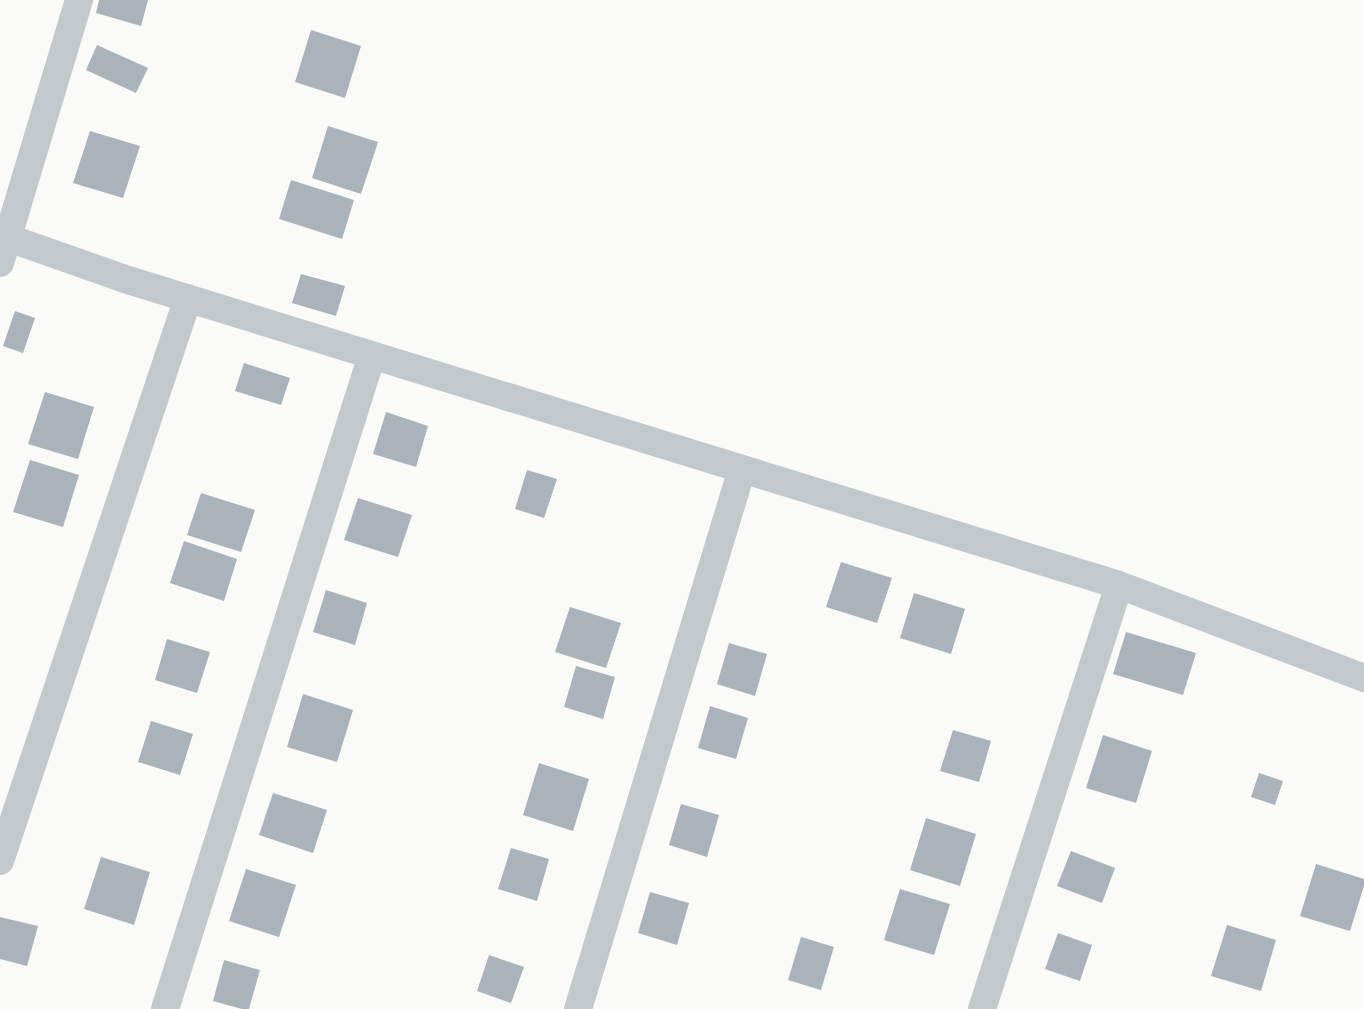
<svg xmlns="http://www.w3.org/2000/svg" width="1364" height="1009" font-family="'Nunito Sans',sans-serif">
  <rect width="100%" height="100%" fill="#fafaf8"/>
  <!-- building -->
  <path fill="#aab3b9" d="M 99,0 L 148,0 L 141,26 L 96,13 Z
    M 311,30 L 361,46 L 345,98 L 295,82 Z
    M 97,45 L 148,68 L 136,93 L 86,70 Z
    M 328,126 L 378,142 L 361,194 L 312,178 Z
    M 90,131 L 140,146 L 123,198 L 73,183 Z
    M 291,180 L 354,200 L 342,239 L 279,219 Z
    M 301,274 L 345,286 L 336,316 L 292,303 Z
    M 15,311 L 35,318 L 23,353 L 3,346 Z
    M 244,363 L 290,378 L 281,405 L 235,391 Z
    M 45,392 L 94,407 L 78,459 L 28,444 Z
    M 386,412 L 428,426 L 416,467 L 373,454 Z
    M 30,460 L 79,475 L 63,527 L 13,512 Z
    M 527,470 L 557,479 L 544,518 L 515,509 Z
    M 201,493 L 255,510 L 241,552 L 187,535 Z
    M 358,498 L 412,515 L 398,557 L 344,540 Z
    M 184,541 L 237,559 L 224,601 L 170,583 Z
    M 841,562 L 892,578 L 877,623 L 826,607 Z
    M 326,590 L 367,603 L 355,645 L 313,632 Z
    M 914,593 L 965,609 L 951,654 L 900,638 Z
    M 570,607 L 621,623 L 606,668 L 555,652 Z
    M 1126,632 L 1196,653 L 1183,695 L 1113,674 Z
    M 167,639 L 210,652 L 197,693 L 155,680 Z
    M 729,643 L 767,654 L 755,696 L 717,684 Z
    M 576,666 L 615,677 L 603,719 L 564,707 Z
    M 303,694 L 353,710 L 337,762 L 287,747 Z
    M 710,706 L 748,718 L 736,759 L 698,748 Z
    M 151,721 L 193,734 L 180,775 L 138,762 Z
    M 953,730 L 991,741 L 979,782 L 940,771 Z
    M 1103,735 L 1152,751 L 1136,803 L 1086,788 Z
    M 539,763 L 589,779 L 573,831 L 523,815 Z
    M 1259,773 L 1283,781 L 1275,805 L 1251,797 Z
    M 273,793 L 327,810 L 313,853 L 259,835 Z
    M 681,804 L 719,815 L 707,857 L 669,845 Z
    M 926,818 L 976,834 L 960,886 L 910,870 Z
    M 511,848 L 549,859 L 537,901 L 498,889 Z
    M 1071,851 L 1115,868 L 1102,903 L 1057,886 Z
    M 101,857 L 150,872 L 134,925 L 84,909 Z
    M 1316,864 L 1364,879 L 1364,886 L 1350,931 L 1300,916 Z
    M 246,869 L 296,885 L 279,937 L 229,921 Z
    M 900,889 L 950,904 L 934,955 L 884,940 Z
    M 650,892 L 689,903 L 677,945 L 638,933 Z
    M 0,917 L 38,926 L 27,966 L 0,959 Z
    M 1227,925 L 1276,940 L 1261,991 L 1211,976 Z
    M 1058,933 L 1092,945 L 1080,981 L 1045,969 Z
    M 801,937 L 834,947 L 821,990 L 788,980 Z
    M 489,955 L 524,967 L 511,1003 L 477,991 Z
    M 224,960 L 260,970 L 249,1009 L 242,1009 L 213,1001 Z"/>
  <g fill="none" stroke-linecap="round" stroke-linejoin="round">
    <!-- minor -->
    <path stroke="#c3c8cc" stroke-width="28" d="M 0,235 L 128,280 L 1119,585 L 1364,678
      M 0,263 L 79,0
      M 0,861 L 188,298
      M 165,1009 L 372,355
      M 578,1009 L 742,469
      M 982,1009 L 1119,585"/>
  </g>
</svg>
